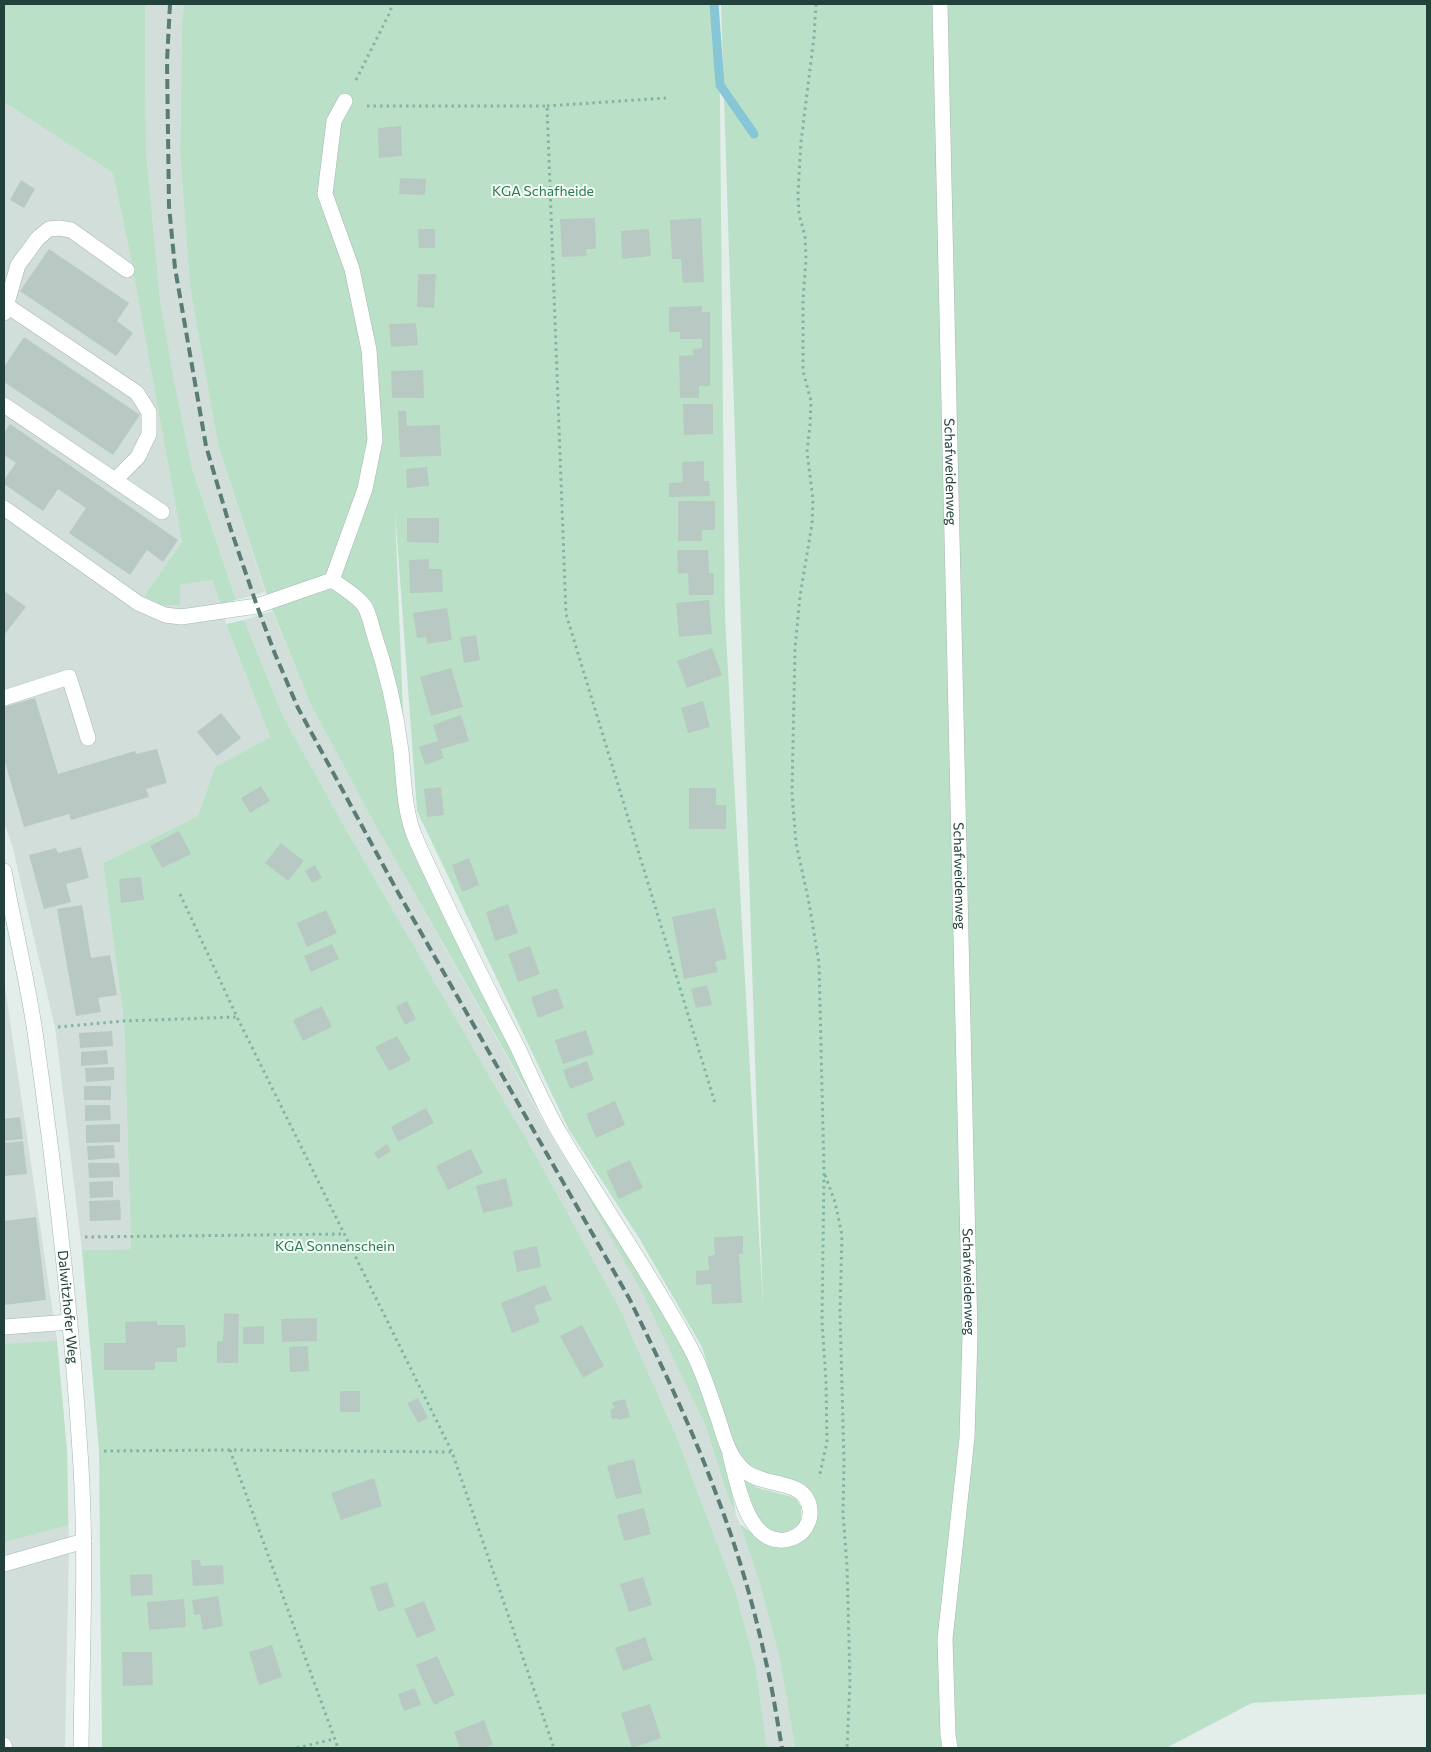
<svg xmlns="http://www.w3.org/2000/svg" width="1431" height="1752" font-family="Commissioner,sans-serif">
  <rect width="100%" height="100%" fill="#e3eeea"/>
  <!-- built -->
  <path fill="#d1ded9" d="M 145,4 L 184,4 L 182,22 L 180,153 L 190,287 L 218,445 L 265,592 L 236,600 L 192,468 L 174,380 L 160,298 L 146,150 Z
    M 4,102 L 113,173 L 130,254 L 182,542 L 144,596 L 180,605 L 179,585 L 212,580 L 226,624 L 270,737 L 215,767 L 198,816 L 103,863 L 124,1021 L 131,1249 L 82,1250 L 55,1027 L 12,845 L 4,822 Z
    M 272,611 L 310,703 L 372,819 L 559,1149 L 617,1247 L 643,1294 L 677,1364 L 706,1427 L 728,1497 L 740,1524 L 760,1584 L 780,1660 L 795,1748 L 767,1748 L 756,1668 L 736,1593 L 676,1435 L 619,1307 L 539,1161 L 348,833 L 283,716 L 244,620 Z
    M 4,980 L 57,1341 L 67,1451 L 69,1546 L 65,1748 L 4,1748 Z"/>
  <!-- green -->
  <path fill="#bae1c7" d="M 4,4 L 145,4 L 146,150 L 160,298 L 174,380 L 192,468 L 236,600 L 220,604 L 212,580 L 180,585 L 180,605 L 162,605 L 144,596 L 182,542 L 130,254 L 113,173 L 4,102 Z
    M 184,4 L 719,4 L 725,616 L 763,1307 L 721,4 L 1427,4 L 1427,1694 L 1252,1703 L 1166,1748 L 795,1748 L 780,1660 L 760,1584 L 740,1524 L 754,1535 L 786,1546 L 817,1507 L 751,1469 L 735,1453 L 702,1347 L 639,1238 L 569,1130 L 417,811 L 395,511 L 407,813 L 481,977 L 706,1381 L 728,1473 L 736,1514 L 728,1497 L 706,1427 L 643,1294 L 372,819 L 310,703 L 269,602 L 218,445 L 190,287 L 180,153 L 182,22 Z
    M 244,620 L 283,716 L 348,833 L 539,1161 L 619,1307 L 676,1435 L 736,1593 L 756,1668 L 767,1748 L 102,1748 L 99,1451 L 82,1250 L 131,1249 L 124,1021 L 103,863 L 198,816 L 215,767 L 270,737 L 226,624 Z
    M 57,1341 L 67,1451 L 68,1525 L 4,1542 L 4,1344 Z
    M 744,1479 L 758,1488 L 796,1498 L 801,1507 L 801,1522 C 769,1558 751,1504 744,1479 Z"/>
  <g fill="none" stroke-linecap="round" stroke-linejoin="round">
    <!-- stream -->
    <path stroke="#87c6d7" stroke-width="9" d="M 714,4 L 720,85 L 754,134"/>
  </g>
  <!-- building -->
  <path fill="#b8c9c3" d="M 401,126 L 402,156 L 379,158 L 378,128 Z
    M 400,178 L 426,179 L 425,195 L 399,194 Z
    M 21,180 L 35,189 L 24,208 L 10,200 Z
    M 595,218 L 596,249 L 586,249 L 587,256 L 562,257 L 560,219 Z
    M 701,218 L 704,282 L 683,283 L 681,259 L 672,259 L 670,220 Z
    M 418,229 L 435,229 L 435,248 L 419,248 Z
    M 649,229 L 651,256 L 622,259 L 621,231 Z
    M 49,249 L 129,303 L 117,321 L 133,333 L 116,356 L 20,291 Z
    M 418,274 L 436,274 L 434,308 L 417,307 Z
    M 702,306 L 702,312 L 710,312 L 710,386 L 699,386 L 699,398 L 680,398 L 679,356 L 693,355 L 693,349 L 702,348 L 702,339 L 680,339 L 680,332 L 669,332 L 669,307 Z
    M 416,323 L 418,345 L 391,347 L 389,324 Z
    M 24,337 L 140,415 L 113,455 L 4,382 L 4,367 Z
    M 423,370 L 424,398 L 392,398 L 391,371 Z
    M 683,404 L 713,404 L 713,434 L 684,435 Z
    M 398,411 L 406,411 L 407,426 L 440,425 L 441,456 L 400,457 Z
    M 10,424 L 178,540 L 163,562 L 147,550 L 130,575 L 69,533 L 86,508 L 58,489 L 43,511 L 4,484 L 4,480 L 16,463 L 4,455 L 4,433 Z
    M 704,461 L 704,481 L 709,481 L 710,496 L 669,497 L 669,483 L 683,482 L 682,462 Z
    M 427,467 L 429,486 L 407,488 L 406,469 Z
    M 678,501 L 715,501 L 715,530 L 702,530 L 702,541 L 678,541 Z
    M 407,518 L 439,518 L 439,543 L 407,542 Z
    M 677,550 L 708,550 L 709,573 L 714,573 L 714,595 L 689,595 L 688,573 L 678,574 Z
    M 429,559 L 429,569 L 442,569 L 443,592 L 410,593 L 409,560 Z
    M 4,591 L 26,607 L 4,635 Z
    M 709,600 L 712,634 L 679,637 L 676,603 Z
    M 447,608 L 452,640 L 427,644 L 426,637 L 417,638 L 413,613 Z
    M 476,635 L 480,660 L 464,663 L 460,638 Z
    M 712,648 L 722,675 L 687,688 L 677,661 Z
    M 451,668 L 463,707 L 431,716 L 420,677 Z
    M 35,698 L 58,774 L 135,751 L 136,754 L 157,749 L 167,783 L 146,789 L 149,797 L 71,820 L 69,814 L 24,827 L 4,759 L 4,707 Z
    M 703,701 L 710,727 L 688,733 L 681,708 Z
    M 221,713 L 241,738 L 217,756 L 197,732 Z
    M 461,715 L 469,741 L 441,749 L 444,758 L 425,765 L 419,747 L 438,741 L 433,725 Z
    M 261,786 L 270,801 L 250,813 L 241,798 Z
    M 441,787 L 444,815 L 427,817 L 424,789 Z
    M 689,788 L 716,788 L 716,805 L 726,805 L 726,829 L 689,829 Z
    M 179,831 L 191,854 L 162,868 L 150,846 Z
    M 281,843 L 304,861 L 288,881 L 265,863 Z
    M 81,847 L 89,878 L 66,884 L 71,902 L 44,909 L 29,855 L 56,848 L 58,853 Z
    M 469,858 L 479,885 L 462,892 L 452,865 Z
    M 315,865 L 322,878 L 312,883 L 305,871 Z
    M 141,877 L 144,900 L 121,903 L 119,879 Z
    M 508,904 L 518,933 L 495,941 L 486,912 Z
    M 82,905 L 91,958 L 110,955 L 117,995 L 98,998 L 101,1012 L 76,1016 L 57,909 Z
    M 715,908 L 727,959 L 715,962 L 718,972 L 684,979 L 672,917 Z
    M 326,910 L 337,933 L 307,947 L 297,923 Z
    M 332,944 L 339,959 L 311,972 L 304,956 Z
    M 530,946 L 540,974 L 518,982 L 508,954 Z
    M 707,985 L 712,1005 L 696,1008 L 691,989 Z
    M 557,988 L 564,1008 L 538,1018 L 531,997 Z
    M 407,1001 L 416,1019 L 405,1025 L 396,1007 Z
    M 322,1006 L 332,1027 L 303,1041 L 293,1020 Z
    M 586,1030 L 594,1054 L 563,1064 L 555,1040 Z
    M 112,1031 L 113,1046 L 80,1048 L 79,1033 Z
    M 397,1036 L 411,1060 L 389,1071 L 375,1047 Z
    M 107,1050 L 108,1064 L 81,1066 L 81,1052 Z
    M 587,1061 L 594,1080 L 570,1089 L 563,1070 Z
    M 114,1067 L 114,1080 L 86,1082 L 85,1068 Z
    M 84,1086 L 111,1086 L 111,1100 L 84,1100 Z
    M 615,1101 L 625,1125 L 596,1138 L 586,1114 Z
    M 85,1105 L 110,1105 L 111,1120 L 85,1121 Z
    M 426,1108 L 434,1123 L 398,1142 L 391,1127 Z
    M 20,1117 L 23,1139 L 4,1141 L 4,1119 Z
    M 120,1124 L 120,1142 L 86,1143 L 86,1125 Z
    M 23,1141 L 27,1174 L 4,1176 L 4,1143 Z
    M 387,1144 L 391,1151 L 378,1159 L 374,1153 Z
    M 114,1145 L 115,1158 L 88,1160 L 87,1146 Z
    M 471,1149 L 483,1173 L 448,1190 L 436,1166 Z
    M 630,1160 L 643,1188 L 619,1199 L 606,1171 Z
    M 88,1163 L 119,1163 L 120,1177 L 89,1178 Z
    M 506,1178 L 513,1206 L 483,1213 L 476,1186 Z
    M 113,1181 L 113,1197 L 90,1198 L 89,1182 Z
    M 120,1200 L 121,1220 L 90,1221 L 89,1201 Z
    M 36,1217 L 46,1300 L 4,1305 L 4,1221 Z
    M 743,1236 L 743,1254 L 739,1254 L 742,1303 L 712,1304 L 711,1284 L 696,1285 L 696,1271 L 709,1270 L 708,1256 L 715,1255 L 714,1237 Z
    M 537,1246 L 541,1267 L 517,1272 L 513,1251 Z
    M 545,1285 L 552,1300 L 534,1306 L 540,1322 L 512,1333 L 501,1303 Z
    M 224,1313 L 239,1314 L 238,1363 L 217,1363 L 217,1342 L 223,1341 Z
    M 317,1318 L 317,1341 L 282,1342 L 281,1319 Z
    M 157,1321 L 157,1325 L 185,1325 L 186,1347 L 177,1348 L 177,1362 L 155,1362 L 155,1370 L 104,1370 L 104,1343 L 126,1343 L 125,1322 Z
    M 582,1325 L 604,1366 L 583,1378 L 560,1336 Z
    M 264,1326 L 264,1344 L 243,1344 L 243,1327 Z
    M 308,1346 L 309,1371 L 290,1372 L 289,1347 Z
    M 340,1391 L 360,1391 L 360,1412 L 340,1412 Z
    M 418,1398 L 428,1418 L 418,1423 L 407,1403 Z
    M 625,1399 L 630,1417 L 618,1420 L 618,1418 L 612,1419 L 610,1410 L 614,1408 L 612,1402 Z
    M 634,1459 L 642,1493 L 616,1499 L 607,1466 Z
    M 374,1478 L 382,1506 L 341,1520 L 331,1493 Z
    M 644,1508 L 651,1534 L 624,1541 L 617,1515 Z
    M 191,1560 L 200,1560 L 201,1566 L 223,1565 L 224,1584 L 193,1586 Z
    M 152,1574 L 153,1595 L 131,1596 L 130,1575 Z
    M 643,1577 L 652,1605 L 629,1612 L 620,1584 Z
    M 387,1582 L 395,1606 L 378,1612 L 370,1587 Z
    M 218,1596 L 223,1626 L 203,1630 L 200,1614 L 194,1615 L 192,1600 Z
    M 184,1599 L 186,1627 L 149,1630 L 147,1602 Z
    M 424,1601 L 436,1630 L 417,1638 L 404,1609 Z
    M 645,1637 L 653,1660 L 623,1671 L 615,1648 Z
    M 272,1645 L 282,1677 L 259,1685 L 249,1652 Z
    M 122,1652 L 152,1652 L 153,1685 L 123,1686 Z
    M 437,1656 L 455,1695 L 434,1705 L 416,1665 Z
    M 415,1688 L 421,1705 L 404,1711 L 398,1694 Z
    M 650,1704 L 661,1738 L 632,1748 L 621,1713 Z
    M 484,1720 L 493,1745 L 484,1748 L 460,1748 L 454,1732 Z"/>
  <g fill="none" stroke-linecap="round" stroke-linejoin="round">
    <!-- service casing -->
    <g stroke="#a5b7b2" stroke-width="16">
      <g id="service">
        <path id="s1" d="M 940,4 L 970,1336 L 967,1438 L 945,1639 L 948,1735 L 950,1748"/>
        <path d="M 6,305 L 137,393 L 149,412 L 149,434 L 138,457 L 115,480"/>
        <path d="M 4,313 L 18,265 L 38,238 L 49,229 L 59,228 L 71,230 L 127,270"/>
        <path d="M 4,405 L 162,512"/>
        <path d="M 4,508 L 138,603 L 165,615 L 181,617 L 257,606 L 332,580 L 365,489 L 375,440 L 369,350 L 352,269 L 325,194 L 334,121 L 345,101"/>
        <path d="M 332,580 C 341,586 360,598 365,607 C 369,614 371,623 373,631 C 386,669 396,711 401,751 C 404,782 404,814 417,842 C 449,912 483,980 518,1048 C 532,1078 545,1109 562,1137 C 604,1208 652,1276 691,1349 C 703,1371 710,1395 718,1418 C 725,1439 728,1457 746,1472 C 767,1488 807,1478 810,1510 C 811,1518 807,1527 802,1532 C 795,1538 788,1541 779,1540 C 746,1538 737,1481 730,1455"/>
        <path d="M 4,698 L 69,677 L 88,738"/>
        <path d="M 4,1327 L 70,1322"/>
        <path d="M 4,1564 L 84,1541"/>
        <path d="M 4,1745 L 5,1748"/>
      </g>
    </g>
    <!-- tertiary casing -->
    <g stroke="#a5b7b2" stroke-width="16">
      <g id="tertiary">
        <path id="s2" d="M 4,871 C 14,925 27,979 35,1032 C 55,1171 71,1311 80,1451 C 87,1550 82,1649 81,1748"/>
      </g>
    </g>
    <!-- path -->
    <path stroke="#81b4a7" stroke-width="3" stroke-dasharray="2.5 4" stroke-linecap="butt" d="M 816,4 L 814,37 L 801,142 L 798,194 L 799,214 L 805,236 L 806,259 L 803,300 L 803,371 L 811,401 L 810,425 L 807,452 L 813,499 L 812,524 L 800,596 L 795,648 L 792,793 L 796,843 L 809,903 L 819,963 L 824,1172 L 822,1322 L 826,1381 L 827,1442 L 819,1478
      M 356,80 L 390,12 L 392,4
      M 367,106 L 547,106 L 566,614 L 715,1103
      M 547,106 L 666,98
      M 180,894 L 237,1017 L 452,1452
      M 58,1027 L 124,1021 L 237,1017
      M 825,1175 L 835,1202 L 842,1235 L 840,1311 L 844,1463 L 843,1513 L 847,1566 L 850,1682 L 847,1748
      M 85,1237 L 344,1234
      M 230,1450 L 338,1748
      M 104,1451 L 230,1450 L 452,1452 L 554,1748
      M 297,1748 L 334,1739"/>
    <!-- service -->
    <use href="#service" stroke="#fff" stroke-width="15"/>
    <!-- tertiary -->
    <use href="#tertiary" stroke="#fff" stroke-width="15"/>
    <!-- rail -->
    <path stroke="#5b7c75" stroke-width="4" stroke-dasharray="10 5" stroke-linecap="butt" d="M 170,4 L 167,61 L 169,206 L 175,268 L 206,446 L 230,527 L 257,606 L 275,654 L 298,708 L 395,887 L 629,1298 C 661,1364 693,1430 718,1499 C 738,1551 754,1607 766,1662 C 773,1691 777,1720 782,1748"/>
  </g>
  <g text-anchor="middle" stroke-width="4" stroke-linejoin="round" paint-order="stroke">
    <!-- park labels -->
    <g font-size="14" fill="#277b4d" stroke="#f4faf7">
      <text x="543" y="196">KGA Schafheide</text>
      <text x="335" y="1251">KGA Sonnenschein</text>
    </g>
    <!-- street labels -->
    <g font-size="14" fill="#21413a" stroke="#f4faf7">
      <text dy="5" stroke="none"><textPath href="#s1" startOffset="468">Schafweidenweg</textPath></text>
      <text dy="5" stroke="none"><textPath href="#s1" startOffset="872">Schafweidenweg</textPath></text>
      <text dy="5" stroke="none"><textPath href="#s1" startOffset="1278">Schafweidenweg</textPath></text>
      <text dy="5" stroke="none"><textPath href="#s2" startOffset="441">Dalwitzhofer Weg</textPath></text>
    </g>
  </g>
  <!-- border -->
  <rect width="1431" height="1752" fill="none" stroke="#21413a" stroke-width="10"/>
</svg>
